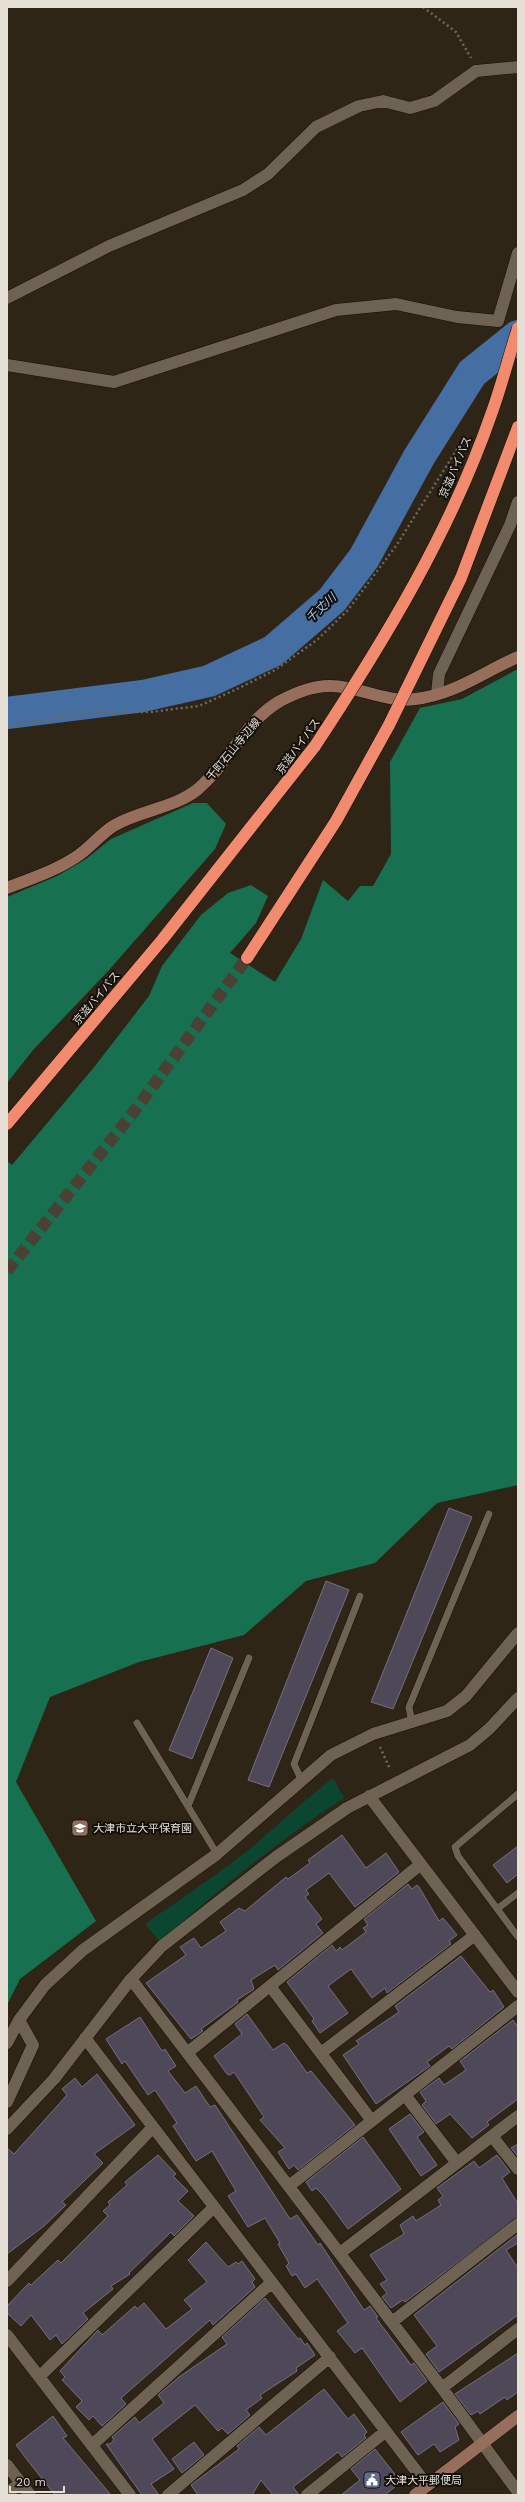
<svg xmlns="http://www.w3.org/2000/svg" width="525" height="2502" font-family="'Work Sans','Noto Sans JP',sans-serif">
  <rect width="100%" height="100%" fill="#2f2517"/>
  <!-- green -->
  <path fill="#0a4630" d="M 333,1778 L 344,1798 C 279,1840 218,1890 160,1942 L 145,1924 C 179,1900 214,1877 247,1851 C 276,1827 303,1801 333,1778 Z"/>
  <!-- forest -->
  <path fill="#17704f" d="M 518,669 L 518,1485 L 437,1503 L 375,1563 L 306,1581 L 244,1635 L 139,1662 L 50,1697 L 16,1782 L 96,1921 L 20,1979 L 7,2005 L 7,1161 L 12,1165 L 95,1066 L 149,996 L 162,966 L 201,915 L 228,893 L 251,885 L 268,896 L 256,923 L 230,953 L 275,982 L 301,939 L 323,880 L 348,901 L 360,886 L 373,886 L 391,854 L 390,762 L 420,708 L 462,699 Z
    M 193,803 L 207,803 L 226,824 L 215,849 L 109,970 L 33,1050 L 7,1083 L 7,897 L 57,876 L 86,859 L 111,839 Z"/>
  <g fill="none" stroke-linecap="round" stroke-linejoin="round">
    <!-- river -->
    <path stroke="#456ea3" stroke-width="32" d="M 7,713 L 143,696 L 209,681 L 273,651 L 332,600 L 364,558 L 419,457 L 472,373 L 518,336"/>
  </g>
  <!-- building -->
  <path fill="#4e4858" stroke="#756e80" d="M 449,1508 L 472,1517 L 393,1709 L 371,1702 Z
    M 326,1581 L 349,1590 L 269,1787 L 248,1780 Z
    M 211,1648 L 233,1658 L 192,1759 L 169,1750 Z
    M 342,1835 L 366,1868 L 386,1853 L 399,1872 L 355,1907 L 329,1873 L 306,1890 L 309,1894 L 305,1897 L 322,1919 L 316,1924 L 323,1933 L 278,1970 L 275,1965 L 251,1980 L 254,1989 L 237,2000 L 238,2002 L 201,2029 L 203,2031 L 191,2039 L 146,1983 L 186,1955 L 180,1947 L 194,1938 L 201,1948 L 226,1931 L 220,1922 L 239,1908 L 245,1911 L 286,1877 L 288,1879 L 310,1863 L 308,1860 Z
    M 518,1846 L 518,1874 L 507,1883 L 493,1865 Z
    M 408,1884 L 412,1889 L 417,1885 L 419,1887 L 439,1921 L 443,1918 L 457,1935 L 449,1941 L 451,1944 L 387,1993 L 385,1988 L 372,1998 L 351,1969 L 328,1986 L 348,2013 L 320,2033 L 312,2021 L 314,2019 L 287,1982 L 332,1945 L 336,1951 L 340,1947 L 342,1950 L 366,1932 L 363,1928 L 368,1925 L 364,1919 Z
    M 461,1956 L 490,1992 L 493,1990 L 504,2007 L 452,2049 L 449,2046 L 427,2062 L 430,2066 L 376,2104 L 343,2055 L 359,2044 L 356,2041 L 399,2012 L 395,2006 Z
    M 247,2014 L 273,2050 L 284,2043 L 287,2045 L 307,2073 L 311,2071 L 355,2125 L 298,2170 L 294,2165 L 289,2169 L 278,2152 L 285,2148 L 260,2120 L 264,2117 L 234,2072 L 230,2075 L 227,2074 L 214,2056 L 242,2034 L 235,2024 Z
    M 140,2017 L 162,2051 L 165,2049 L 176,2066 L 168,2071 L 185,2093 L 196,2086 L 210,2107 L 215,2105 L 290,2219 L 297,2215 L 318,2245 L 320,2243 L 364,2310 L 370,2306 L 378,2317 L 376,2318 L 400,2350 L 411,2365 L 414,2363 L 427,2381 L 400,2402 L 362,2348 L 355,2353 L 337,2331 L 348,2323 L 317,2279 L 305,2288 L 296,2274 L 292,2276 L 286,2266 L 289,2263 L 278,2244 L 280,2243 L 265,2218 L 248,2227 L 228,2196 L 236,2191 L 212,2151 L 196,2161 L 173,2126 L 177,2123 L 155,2090 L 148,2095 L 125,2061 L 122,2064 L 106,2039 Z
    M 513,2020 L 518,2027 L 518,2099 L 487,2122 L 489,2125 L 472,2138 L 450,2114 L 436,2124 L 422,2105 L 426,2101 L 420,2092 L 439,2078 L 444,2085 L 466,2070 L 460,2061 Z
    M 97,2074 L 135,2125 L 94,2154 L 103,2163 L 62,2202 L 66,2205 L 44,2226 L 7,2254 L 7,2148 L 14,2154 L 67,2095 L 62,2089 L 75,2078 L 82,2087 Z
    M 410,2114 L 424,2132 L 417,2137 L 437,2165 L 421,2176 L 389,2129 Z
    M 363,2137 L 401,2189 L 348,2229 L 323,2195 L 316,2188 L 312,2191 L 306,2182 Z
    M 518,2144 L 518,2157 L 511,2148 Z
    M 158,2155 L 176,2174 L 173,2176 L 188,2191 L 178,2201 L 194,2216 L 174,2236 L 171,2232 L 129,2273 L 130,2274 L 111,2286 L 113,2289 L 83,2313 L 88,2319 L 62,2344 L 56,2335 L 50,2340 L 31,2315 L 21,2326 L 7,2313 L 7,2306 L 29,2283 L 31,2285 L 58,2260 L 61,2263 L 108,2216 L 103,2211 L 110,2205 L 108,2202 L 127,2185 L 125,2182 Z
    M 497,2155 L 510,2172 L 502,2178 L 518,2204 L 518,2217 L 405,2302 L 403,2300 L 391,2308 L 382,2297 L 387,2293 L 380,2284 L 387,2280 L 370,2255 L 404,2234 L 400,2225 L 413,2216 L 416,2221 L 441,2205 L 438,2200 L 443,2196 L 437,2188 L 474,2161 L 479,2168 Z
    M 518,2234 L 518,2243 L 506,2250 L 518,2268 L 518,2315 L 439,2372 L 426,2354 L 437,2346 L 414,2315 Z
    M 206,2242 L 228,2267 L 236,2262 L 238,2264 L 242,2261 L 255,2279 L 252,2282 L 255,2287 L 213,2325 L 210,2320 L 121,2398 L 126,2404 L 102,2426 L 93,2416 L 89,2420 L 76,2407 L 82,2401 L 62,2380 L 65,2377 L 60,2371 L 98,2330 L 102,2335 L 135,2306 L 137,2309 L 144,2303 L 166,2329 L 192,2309 L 184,2300 L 207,2282 L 188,2260 Z
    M 265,2298 L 298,2339 L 300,2338 L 305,2345 L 307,2343 L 315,2355 L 296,2368 L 297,2371 L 260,2395 L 262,2398 L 246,2410 L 250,2415 L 228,2434 L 222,2428 L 218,2431 L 195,2405 L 152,2439 L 174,2469 L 151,2484 L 159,2495 L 142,2495 L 106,2444 L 110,2444 L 114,2440 L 112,2437 L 135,2417 L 139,2423 L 164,2403 L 158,2395 L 179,2377 L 227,2344 L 222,2337 Z
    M 518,2353 L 518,2392 L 507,2400 L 505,2397 L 480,2414 L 478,2411 L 471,2415 L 455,2394 Z
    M 324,2389 L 348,2419 L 354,2414 L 367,2432 L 364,2435 L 366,2438 L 342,2457 L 338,2452 L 293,2487 L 299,2495 L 273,2495 L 261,2480 L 252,2495 L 198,2495 L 191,2485 L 239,2449 L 237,2446 L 259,2427 L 266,2435 Z
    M 443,2402 L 459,2424 L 455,2427 L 459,2440 L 440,2452 L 434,2444 L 418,2455 L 401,2432 Z
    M 53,2416 L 67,2436 L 63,2438 L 111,2495 L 55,2495 L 28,2461 L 16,2445 Z
    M 194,2442 L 204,2455 L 182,2473 L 172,2459 Z
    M 375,2449 L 401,2482 L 385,2495 L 341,2495 L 360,2480 L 351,2469 Z"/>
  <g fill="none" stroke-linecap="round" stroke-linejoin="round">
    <!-- highway-tunnel -->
    <path stroke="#4a4134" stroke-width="12" stroke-dasharray="12 6" stroke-linecap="butt" d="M 7,1271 L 136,1109 L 247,958"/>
    <!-- lane casing -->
    <g stroke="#170e03" stroke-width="8">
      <path id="lane" d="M 137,1723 L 217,1854
        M 412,1723 L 409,1707 L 489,1514
        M 301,1779 L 294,1764 L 360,1596
        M 518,1794 L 455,1847 L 458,1856 L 518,1937
        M 188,1806 L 249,1658
        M 497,1909 L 518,1893"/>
    </g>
    <!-- street casing -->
    <g stroke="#170e03" stroke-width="13">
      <path id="street" d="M 7,298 L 109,246 L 243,190 L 268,174 L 316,127 L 359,106 L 383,101 L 410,108 L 434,101 L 476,71 L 518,67
        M 7,365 L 114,382 L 336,310 L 396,304 L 457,317 L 498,321 L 518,253
        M 437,694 L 439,674 L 510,525 L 518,502
        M 369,1796 L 518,1992
        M 131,1979 L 442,2388 L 518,2492
        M 270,1986 L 372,2121
        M 85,2038 L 427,2485
        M 7,2043 L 19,2020 L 45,1985 L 83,1950 L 217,1854 L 331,1755 L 373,1734 L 447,1711 L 466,1696 L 518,1633
        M 187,2053 L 421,1864
        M 321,2053 L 475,1935
        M 405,2095 L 457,2163
        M 7,2102 L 33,2045 L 19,2020
        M 7,2129 L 54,2079 L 131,1979 L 162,1946 L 276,1857 L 347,1808 L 470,1745 L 490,1728 L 518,1698
        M 492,2136 L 518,2169
        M 289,2186 L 518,2006
        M 340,2253 L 518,2116
        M 7,2281 L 153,2127
        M 392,2322 L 518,2224
        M 7,2335 L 130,2495
        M 39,2377 L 214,2207
        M 442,2388 L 518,2329
        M 92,2445 L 272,2282
        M 7,2465 L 30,2495
        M 7,2493 L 21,2483
        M 168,2495 L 330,2357
        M 307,2495 L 386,2431"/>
    </g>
    <!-- secondary casing -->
    <g stroke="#170e03" stroke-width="13">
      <path id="secondary" d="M 7,888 C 30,879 55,871 76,857 C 90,848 101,833 115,825 C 141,810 175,808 198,789 C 229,763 244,722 280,701 C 295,693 315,685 332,686 C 360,687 387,703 415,699 C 454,695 483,672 518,657
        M 415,2495 L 518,2416"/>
    </g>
    <!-- highway casing -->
    <g stroke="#170e03" stroke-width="13">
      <path id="highway" d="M 247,958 L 336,821 L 389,725
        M 7,1124 L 162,940 L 315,746"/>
    </g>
    <!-- path -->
    <path stroke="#71685c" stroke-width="2.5" stroke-dasharray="2 3" stroke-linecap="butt" d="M 423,7 L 456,32 L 471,58
      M 7,726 L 96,712 L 150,712 L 199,706 L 237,689 L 275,670 L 317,640 L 348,610 L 396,546 L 466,435
      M 380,1747 L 390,1769"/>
    <!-- lane -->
    <use href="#lane" stroke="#6e6253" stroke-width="7"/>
    <!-- street -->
    <use href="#street" stroke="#6e6253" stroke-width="12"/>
    <!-- secondary -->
    <use href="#secondary" stroke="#966e5b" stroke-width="12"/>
    <!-- highway -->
    <use href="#highway" stroke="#f28b6e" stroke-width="12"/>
    <!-- highway-bridge casing -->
    <g stroke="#170e03" stroke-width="13" stroke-linecap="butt">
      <path id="highway-bridge" d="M 389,725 L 461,578 L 518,427
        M 315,746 C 384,641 451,531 492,412 C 502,384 509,356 518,328"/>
    </g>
    <!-- highway-bridge -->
    <use href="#highway-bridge" stroke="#f28b6e" stroke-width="12"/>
  </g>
  <!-- icons -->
  <defs>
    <g id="school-square" transform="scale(0.9)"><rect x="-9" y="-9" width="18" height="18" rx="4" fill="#8d6e63" stroke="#130f09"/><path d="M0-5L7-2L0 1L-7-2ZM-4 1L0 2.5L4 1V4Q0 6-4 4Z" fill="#fff"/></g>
    <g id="civic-square" transform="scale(0.9)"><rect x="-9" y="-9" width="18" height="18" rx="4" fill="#5c6f8a" stroke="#130f09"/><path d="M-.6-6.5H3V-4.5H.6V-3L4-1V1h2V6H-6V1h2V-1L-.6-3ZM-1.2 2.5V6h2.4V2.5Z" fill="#fff"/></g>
  </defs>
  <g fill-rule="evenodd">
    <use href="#school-square" x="80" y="1828"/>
    <use href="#civic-square" x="372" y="2480"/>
  </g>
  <g text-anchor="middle" stroke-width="4" stroke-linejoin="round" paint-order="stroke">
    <!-- street labels -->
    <g font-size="11" fill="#e5dfd6" stroke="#130f09">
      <text transform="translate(455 467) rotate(-67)" y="4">京滋バイパス</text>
      <text transform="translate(298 746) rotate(-54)" y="4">京滋バイパス</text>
      <text transform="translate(233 749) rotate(-50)" y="4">千町石山寺辺線</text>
      <text transform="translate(96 998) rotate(-50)" y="4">京滋バイパス</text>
    </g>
    <!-- poi labels -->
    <g font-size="11" fill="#e5dfd6" stroke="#130f09" text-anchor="start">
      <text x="93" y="1832">大津市立大平保育園</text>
      <text x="385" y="2484">大津大平郵便局</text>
    </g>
    <!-- water labels -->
    <g font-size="12" font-style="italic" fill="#a4c7f5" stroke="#130f09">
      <text transform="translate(321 608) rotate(-43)" y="4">千丈川</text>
    </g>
  </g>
  <!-- border -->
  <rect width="525" height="2502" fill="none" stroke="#e5dfd6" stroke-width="16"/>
  <!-- scale -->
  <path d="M10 2486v6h54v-6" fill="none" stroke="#e5dfd6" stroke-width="2"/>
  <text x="16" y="2486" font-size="12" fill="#e5dfd6" stroke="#130f09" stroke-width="3" paint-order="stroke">20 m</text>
</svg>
